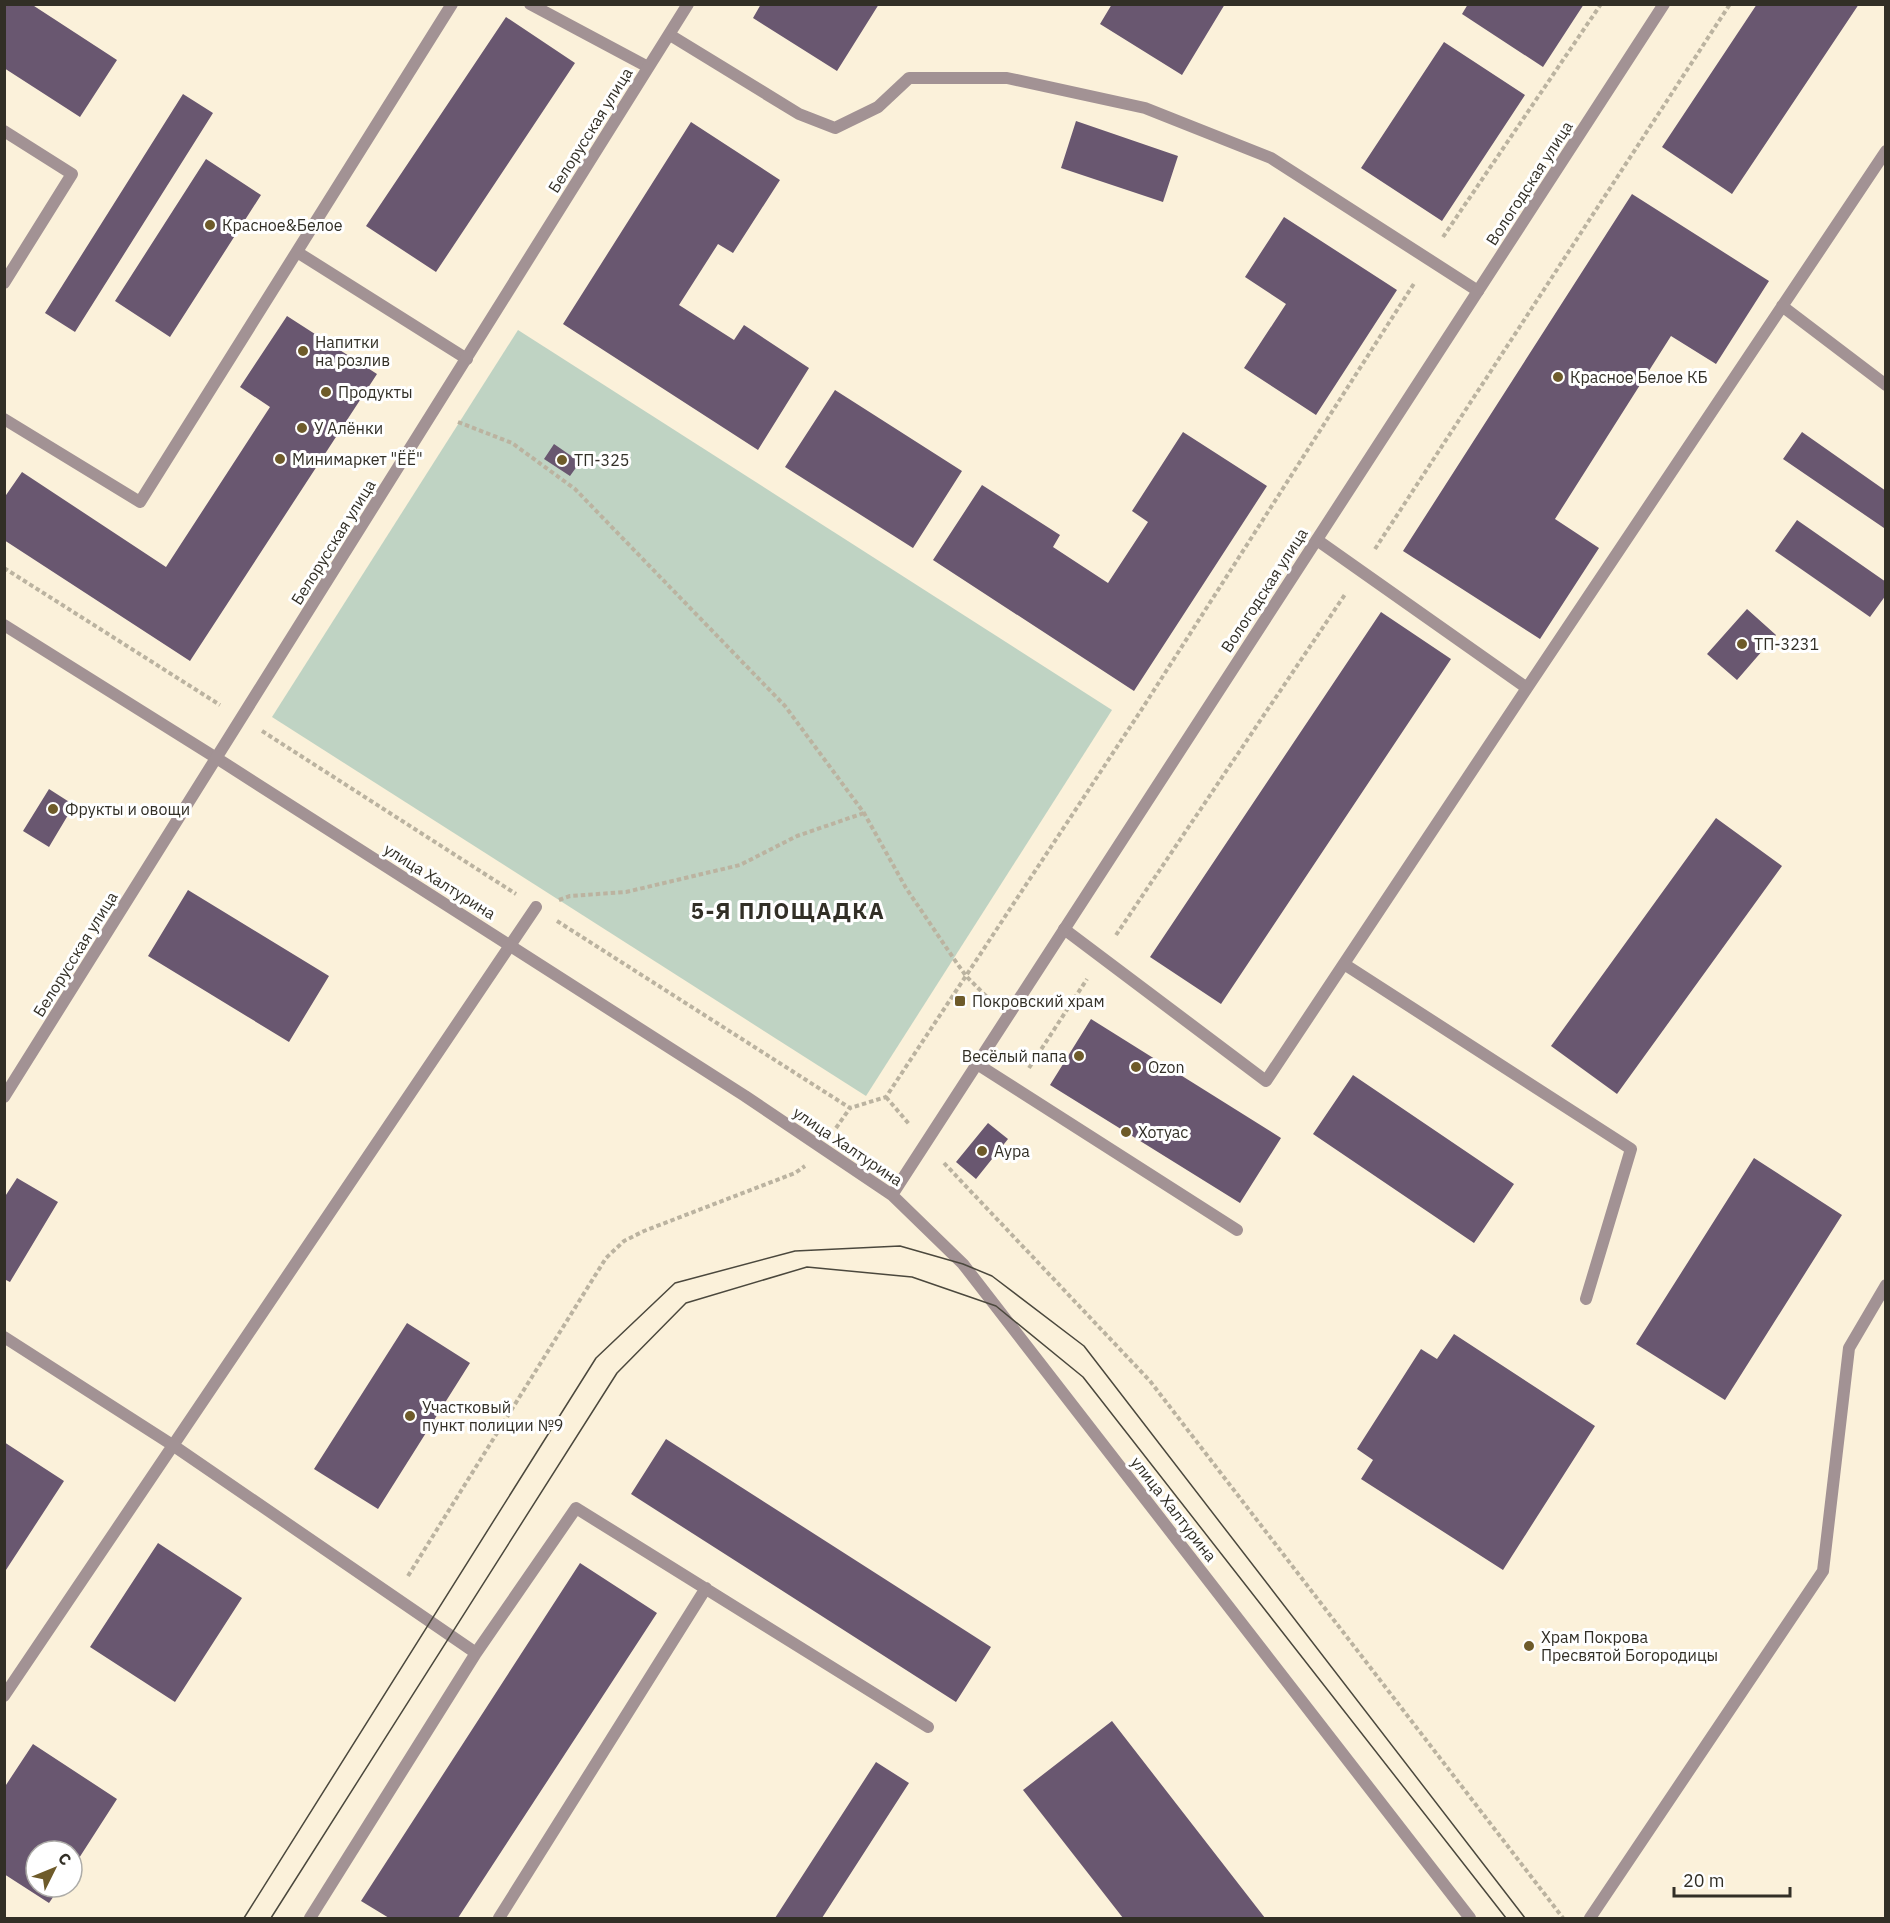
<svg xmlns="http://www.w3.org/2000/svg" width="1890" height="1923" font-family="'IBM Plex Sans',sans-serif">
  <rect width="100%" height="100%" fill="#fbf1da"/>
  <!-- green -->
  <path fill="#bfd3c3" d="M 518,330 L 1112,710 L 866,1096 L 272,717 Z"/>
  <!-- building -->
  <path fill="#695770" d="M 4,4 L 31,4 L 117,60 L 80,117 L 4,68 Z
    M 761,4 L 879,4 L 837,71 L 753,18 Z
    M 1112,4 L 1225,4 L 1182,75 L 1100,24 Z
    M 1468,4 L 1584,4 L 1543,67 L 1462,14 Z
    M 1757,4 L 1859,4 L 1732,194 L 1662,147 Z
    M 506,17 L 575,63 L 436,272 L 366,226 Z
    M 1444,42 L 1525,95 L 1442,221 L 1361,168 Z
    M 183,94 L 213,113 L 75,332 L 45,313 Z
    M 1076,121 L 1178,156 L 1163,202 L 1061,168 Z
    M 691,122 L 780,180 L 733,253 L 718,244 L 679,305 L 734,340 L 744,325 L 809,368 L 758,450 L 563,324 Z
    M 206,159 L 261,195 L 170,337 L 115,301 Z
    M 1632,194 L 1769,281 L 1716,364 L 1671,336 L 1555,519 L 1599,548 L 1540,639 L 1403,551 Z
    M 1284,217 L 1397,290 L 1316,415 L 1244,368 L 1286,304 L 1245,277 Z
    M 287,316 L 377,374 L 190,661 L 4,540 L 4,498 L 22,472 L 166,567 L 270,407 L 240,387 Z
    M 835,390 L 962,471 L 913,548 L 785,467 Z
    M 1183,432 L 1267,486 L 1134,691 L 933,560 L 982,485 L 1060,535 L 1053,547 L 1108,583 L 1148,522 L 1132,511 Z
    M 1802,432 L 1886,491 L 1884,528 L 1783,459 Z
    M 554,444 L 580,462 L 570,476 L 544,459 Z
    M 1797,520 L 1886,582 L 1886,595 L 1870,617 L 1775,551 Z
    M 1747,609 L 1776,635 L 1737,680 L 1707,654 Z
    M 1381,612 L 1451,659 L 1221,1004 L 1150,957 Z
    M 49,789 L 74,805 L 49,847 L 23,831 Z
    M 1716,818 L 1782,866 L 1617,1094 L 1551,1046 Z
    M 188,890 L 329,976 L 289,1042 L 148,956 Z
    M 1091,1019 L 1281,1138 L 1240,1203 L 1050,1085 Z
    M 1353,1075 L 1514,1184 L 1474,1243 L 1313,1134 Z
    M 988,1123 L 1008,1139 L 976,1179 L 956,1162 Z
    M 1754,1158 L 1842,1215 L 1725,1400 L 1636,1344 Z
    M 17,1178 L 58,1202 L 10,1282 L 4,1279 L 4,1198 Z
    M 407,1323 L 470,1363 L 378,1509 L 314,1469 Z
    M 1454,1334 L 1595,1426 L 1503,1570 L 1361,1479 L 1373,1460 L 1357,1449 L 1421,1349 L 1437,1359 Z
    M 666,1439 L 991,1647 L 956,1702 L 631,1494 Z
    M 4,1442 L 64,1481 L 4,1573 Z
    M 158,1543 L 242,1598 L 175,1702 L 90,1647 Z
    M 580,1563 L 657,1613 L 458,1918 L 389,1918 L 361,1901 Z
    M 1112,1721 L 1265,1918 L 1123,1918 L 1023,1790 Z
    M 33,1744 L 117,1799 L 72,1869 L 72,1851 L 36,1851 L 36,1887 L 60,1887 L 49,1903 L 4,1874 L 4,1788 Z
    M 876,1762 L 909,1783 L 822,1918 L 775,1918 Z"/>
  <g fill="none" stroke-linecap="round" stroke-linejoin="round">
    <!-- path -->
    <path stroke="#bbb3a0" stroke-width="4" stroke-dasharray="4.5 3" stroke-linecap="butt" d="M 1443,237 L 1601,4
      M 458,422 L 512,443 L 575,489 L 785,706 L 864,813 L 906,888 L 954,959 L 966,976 L 989,999
      M 1375,549 L 1730,4
      M 4,568 L 220,705
      M 262,731 L 516,894
      M 559,900 L 570,896 L 626,892 L 740,865 L 797,836 L 864,813
      M 557,921 L 850,1108 L 886,1097 L 1140,712 L 1415,282
      M 1116,935 L 1346,593
      M 1029,1068 L 1087,979
      M 886,1097 L 909,1124
      M 836,1128 L 850,1108
      M 944,1163 L 1150,1381 L 1563,1918
      M 408,1576 L 606,1258 L 624,1241 L 644,1231 L 795,1173 L 805,1166"/>
    <!-- service -->
    <path stroke="#a29294" stroke-width="12" d="M 530,4 L 648,67
      M 670,35 L 799,114 L 835,128 L 878,107 L 909,78 L 1007,78 L 1145,108 L 1271,158 L 1478,291
      M 4,131 L 72,174 L 4,283
      M 297,252 L 467,359
      M 1782,306 L 1886,385
      M 4,419 L 140,502 L 452,4
      M 1527,688 L 1886,151
      M 1064,929 L 1266,1081 L 1527,688 L 1317,540
      M 1344,964 L 1631,1149 L 1586,1299
      M 977,1064 L 1237,1230
      M 4,1337 L 174,1446 L 476,1653
      M 4,1696 L 536,907
      M 310,1918 L 476,1653 L 576,1508 L 928,1727
      M 499,1918 L 706,1588
      M 1590,1918 L 1823,1571 L 1849,1348 L 1886,1285"/>
    <!-- minor -->
    <path stroke="#a29294" stroke-width="12" d="M 4,625 L 218,759"/>
    <!-- tertiary -->
    <path stroke="#a29294" stroke-width="12" d="M 218,759 L 745,1096 L 892,1195 L 963,1264 L 1470,1918
      M 4,1097 L 688,4
      M 892,1195 L 1664,4"/>
    <!-- tram -->
    <path stroke="#4b483d" stroke-width="1.5" d="M 244,1918 L 596,1358 L 675,1283 L 795,1251 L 900,1246 L 963,1264 L 992,1276 L 1084,1346 L 1525,1918
      M 271,1918 L 617,1373 L 686,1303 L 807,1267 L 912,1277 L 996,1306 L 1083,1377 L 1506,1918"/>
  </g>
  <!-- markers -->
  <g fill="#6e5b2a" stroke="#fff" stroke-width="2">
    <circle cx="210" cy="225" r="6"/>
    <circle cx="303" cy="351" r="6"/>
    <circle cx="1558" cy="377" r="6"/>
    <circle cx="326" cy="392" r="6"/>
    <circle cx="302" cy="428" r="6"/>
    <circle cx="280" cy="459" r="6"/>
    <circle cx="562" cy="460" r="6"/>
    <circle cx="1742" cy="644" r="6"/>
    <circle cx="53" cy="809" r="6"/>
    <rect x="954" y="995" width="12" height="12" rx="3"/>
    <circle cx="1079" cy="1056" r="6"/>
    <circle cx="1136" cy="1067" r="6"/>
    <circle cx="1126" cy="1132" r="6"/>
    <circle cx="982" cy="1151" r="6"/>
    <circle cx="410" cy="1416" r="6"/>
    <circle cx="1529" cy="1646" r="6"/>
  </g>
  <g text-anchor="middle" stroke-width="6" stroke-linejoin="round" paint-order="stroke">
    <!-- street labels -->
    <g font-size="16" fill="#322f26" stroke="#fff">
      <text transform="translate(590 130) rotate(-58)" y="6">Белорусская улица</text>
      <text transform="translate(1529 183) rotate(-57)" y="6">Вологодская улица</text>
      <text transform="translate(333 542) rotate(-58)" y="6">Белорусская улица</text>
      <text transform="translate(1264 590) rotate(-57)" y="6">Вологодская улица</text>
      <text transform="translate(440 881) rotate(32)" y="6">улица Халтурина</text>
      <text transform="translate(75 954) rotate(-58)" y="6">Белорусская улица</text>
      <text transform="translate(848 1146) rotate(34)" y="6">улица Халтурина</text>
      <text transform="translate(1174 1509) rotate(52)" y="6">улица Халтурина</text>
    </g>
    <!-- poi labels -->
    <g font-size="16" fill="#322f26" stroke="#fff" text-anchor="start">
      <text x="222" y="231">Красное&amp;Белое</text>
      <text x="315" y="348">Напитки<tspan x="315" dy="18">на розлив</tspan></text>
      <text x="1570" y="383">Красное Белое КБ</text>
      <text x="338" y="398">Продукты</text>
      <text x="314" y="434">У Алёнки</text>
      <text x="292" y="465">Минимаркет "ЁЁ"</text>
      <text x="574" y="466">ТП-325</text>
      <text x="1754" y="650">ТП-3231</text>
      <text x="65" y="815">Фрукты и овощи</text>
      <text x="972" y="1007">Покровский храм</text>
      <text x="1067" y="1062" text-anchor="end">Весёлый папа</text>
      <text x="1148" y="1073">Ozon</text>
      <text x="1138" y="1138">Хотуас</text>
      <text x="994" y="1157">Аура</text>
      <text x="422" y="1413">Участковый<tspan x="422" dy="18">пункт полиции №9</tspan></text>
      <text x="1541" y="1643">Храм Покрова<tspan x="1541" dy="18">Пресвятой Богородицы</tspan></text>
    </g>
    <!-- district labels -->
    <g font-size="22" font-weight="bold" letter-spacing="1.5" fill="#322f26" stroke="#fff">
      <text x="788" y="919">5-Я ПЛОЩАДКА</text>
    </g>
  </g>
  <!-- border -->
  <rect width="1890" height="1923" fill="none" stroke="#322f26" stroke-width="12"/>
  <!-- north arrow -->
  <g transform="translate(54 1869) rotate(47)"><circle r="28" fill="#ffffff" stroke="#adaca8" stroke-width="1.5"/>
  <path d="M0-4.5L10 22L0 15L-10 22Z" fill="#6e5b2a"/>
  <text y="-9" font-size="16" font-weight="bold" text-anchor="middle" fill="#322f26">С</text>
  </g>
  <!-- scale -->
  <path d="M1674 1887v9h116v-9" fill="none" stroke="#322f26" stroke-width="3"/>
  <text x="1683" y="1887" font-size="18" fill="#322f26" stroke="#ffffff" stroke-width="4.5" paint-order="stroke">20 m</text>
</svg>
